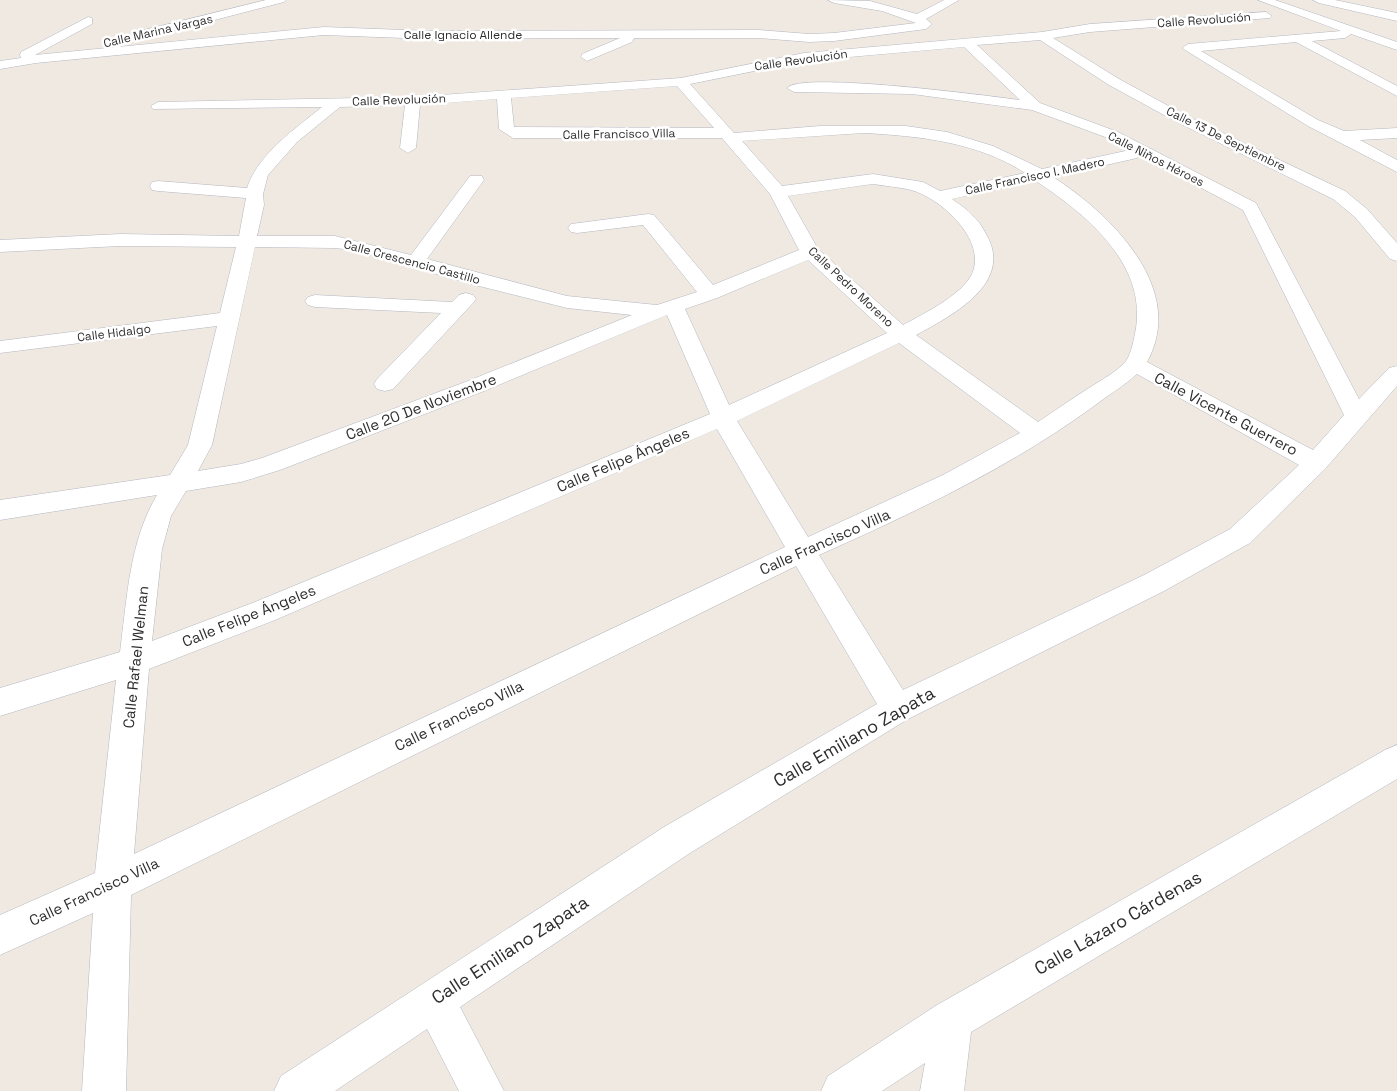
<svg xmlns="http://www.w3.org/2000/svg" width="1397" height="1091" font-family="'Space Grotesk',sans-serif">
  <rect width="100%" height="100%" fill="#efe9e1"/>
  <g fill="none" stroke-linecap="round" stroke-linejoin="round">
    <!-- minor casing -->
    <g stroke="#b4b7c1" stroke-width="1">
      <path id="minor" d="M 266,0 L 286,0 L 284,2 L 145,38 L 139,34 L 141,31 Z
        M 828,0 L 870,1 L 917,14 L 944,0 L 959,0 L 926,19 L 932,24 L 926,29 L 834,41 L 809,42 L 759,38 L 634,38 L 632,42 L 587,61 L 581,57 L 582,54 L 620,38 L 431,39 L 324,35 L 36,63 L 0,69 L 0,61 L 21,58 L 20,55 L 21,52 L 88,17 L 92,18 L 92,24 L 35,55 L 324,27 L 431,31 L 759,30 L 809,34 L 834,33 L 916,23 L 882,11 L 834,3 Z
        M 1258,0 L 1275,0 L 1397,42 L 1397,50 L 1351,34 L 1345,38 L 1312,41 L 1397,86 L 1397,96 L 1296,42 L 1201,51 L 1318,120 L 1344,131 L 1397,128 L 1397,138 L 1360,140 L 1397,160 L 1397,172 L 1308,126 L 1182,48 L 1188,44 L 1341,31 Z
        M 1313,0 L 1335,0 L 1397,13 L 1397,21 L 1319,3 Z
        M 1266,12 L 1272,16 L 1270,18 L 1090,32 L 1053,38 L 1119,79 L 1185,115 L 1345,191 L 1367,209 L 1397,243 L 1397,261 L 1390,259 L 1355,217 L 1333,199 L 1175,121 L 1109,85 L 1040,40 L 977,45 L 1040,103 L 1118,132 L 1256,203 L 1359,399 L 1389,368 L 1397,366 L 1397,386 L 1325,469 L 1250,543 L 1164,591 L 908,719 L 690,853 L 460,1007 L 504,1091 L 459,1091 L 427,1029 L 335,1091 L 274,1091 L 281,1076 L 664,827 L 877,704 L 796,566 L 131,895 L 126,1091 L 82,1091 L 93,913 L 0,955 L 0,915 L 95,873 L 116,680 L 0,716 L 0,688 L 120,652 C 127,599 129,542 157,495 L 0,520 L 0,500 L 170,475 L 188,445 L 217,326 L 0,353 L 0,341 L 220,313 L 236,247 L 120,246 L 0,252 L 0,240 L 120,234 L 239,236 L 246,198 L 158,191 L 152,190 L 150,186 L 152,182 L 158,181 L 247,188 C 258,154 295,129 322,107 L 153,109 L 151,106 L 158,102 L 413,97 L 681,78 L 804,53 L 1042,32 L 1090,24 ZM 964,47 L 1020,100 C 990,96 800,71 787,88 L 794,92 L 912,94 L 1032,110 L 1108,138 L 1130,150 L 1042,169 L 993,146 L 947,132 L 906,126 L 820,126 L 734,133 L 690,84 L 804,61 ZM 677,86 L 714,128 L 514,127 L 511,98 ZM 497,99 L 499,129 L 513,138 L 722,138 L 770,194 L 799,250 L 713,285 L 654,215 L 648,214 L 571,224 L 568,228 L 571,232 L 577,233 L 643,225 L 697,292 L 657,305 L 567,296 L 427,259 L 484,180 L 482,176 L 470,176 L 411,255 L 335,236 L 257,236 L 264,205 L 263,194 L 268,175 L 297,142 L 340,107 L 405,105 L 400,148 L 408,153 L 416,148 L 420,105 ZM 864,133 C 919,136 978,142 1025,173 L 940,191 L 923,182 L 873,174 L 782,186 L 742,141 ZM 1139,155 L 1243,210 L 1344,415 L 1313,450 L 1147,362 C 1188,288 1109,213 1053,177 L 1137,158 ZM 1036,181 C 1084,213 1146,262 1136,328 C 1134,338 1132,352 1126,361 C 1117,372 1101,380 1089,388 C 1071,399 1055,411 1038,422 L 916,335 C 949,317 1008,287 990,242 C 986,233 980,222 973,216 C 967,209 959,204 952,199 ZM 873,184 C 885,186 899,187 911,190 C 940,198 982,236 974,268 C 969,292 923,314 903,325 L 818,249 L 788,196 ZM 255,247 L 335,248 L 352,250 L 475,285 L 567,308 L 632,315 L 468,381 L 262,458 L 241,464 L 198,471 L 212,445 ZM 808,260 L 887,333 L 729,405 L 685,309 L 717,298 ZM 667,315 L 710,414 L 255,602 L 152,641 L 162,549 L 171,516 L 186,491 L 241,482 L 280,470 L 484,391 ZM 899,343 L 1020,433 L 943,475 L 808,537 L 737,421 ZM 1137,374 L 1299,465 L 1230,529 L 1144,575 L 903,690 L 819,555 C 915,512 1009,468 1094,406 C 1108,395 1124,386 1137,374 ZM 717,429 L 785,547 L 134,854 L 149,669 L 275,620 Z
        M 466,293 L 473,295 L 476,299 L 473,303 L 393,389 L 385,391 L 377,389 L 374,384 L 377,379 L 441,313 L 315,307 L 308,305 L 305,301 L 308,297 L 315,295 L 452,302 L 459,295 Z
        M 1397,745 L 1397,779 L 971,1032 L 964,1091 L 920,1091 L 925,1063 L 882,1091 L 821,1091 L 828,1076 L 937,1005 L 1385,750 Z"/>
    </g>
    <!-- minor -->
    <use href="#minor" fill="#fff" fill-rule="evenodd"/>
  </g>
  <g text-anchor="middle" stroke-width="5" stroke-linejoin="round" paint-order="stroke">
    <!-- far-street labels -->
    <g font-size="12" fill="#2e2e2e" stroke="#fff">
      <text transform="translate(1204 20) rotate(-4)" y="4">Calle Revolución</text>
      <text transform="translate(158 31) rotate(-13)" y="4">Calle Marina Vargas</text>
      <text x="463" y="39">Calle Ignacio Allende</text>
      <text transform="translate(801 60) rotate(-8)" y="4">Calle Revolución</text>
      <text transform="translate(399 100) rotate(-2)" y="4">Calle Revolución</text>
      <text transform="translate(619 134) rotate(-1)" y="4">Calle Francisco Villa</text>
      <text transform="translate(1226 139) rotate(26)" y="4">Calle 13 De Septiembre</text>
      <text transform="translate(1156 159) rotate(27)" y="4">Calle Niños Héroes</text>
      <text transform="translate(1035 176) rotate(-12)" y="4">Calle Francisco I. Madero</text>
      <text transform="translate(412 262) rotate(15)" y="4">Calle Crescencio Castillo</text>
      <text transform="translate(851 287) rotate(43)" y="4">Calle Pedro Moreno</text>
      <text transform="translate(114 333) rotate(-7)" y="4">Calle Hidalgo</text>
    </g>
    <!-- street labels -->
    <g font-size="15" fill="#2e2e2e" stroke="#fff">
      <text transform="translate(421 407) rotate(-21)" y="5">Calle 20 De Noviembre</text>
      <text transform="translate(1226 414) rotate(28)" y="5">Calle Vicente Guerrero</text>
      <text transform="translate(623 460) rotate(-23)" y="5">Calle Felipe Ángeles</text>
      <text transform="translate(825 542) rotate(-24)" y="5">Calle Francisco Villa</text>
      <text transform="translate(249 616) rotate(-22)" y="5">Calle Felipe Ángeles</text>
      <text transform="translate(136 657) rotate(-84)" y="5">Calle Rafael Welman</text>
      <text transform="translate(459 716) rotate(-26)" y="5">Calle Francisco Villa</text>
      <text transform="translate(94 892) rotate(-25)" y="5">Calle Francisco Villa</text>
    </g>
    <!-- near-street labels -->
    <g font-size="18" fill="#2e2e2e" stroke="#fff">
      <text transform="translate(854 737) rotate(-30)" y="6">Calle Emiliano Zapata</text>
      <text transform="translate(1118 923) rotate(-30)" y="6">Calle Lázaro Cárdenas</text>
      <text transform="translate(510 950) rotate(-33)" y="6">Calle Emiliano Zapata</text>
    </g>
  </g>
</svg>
